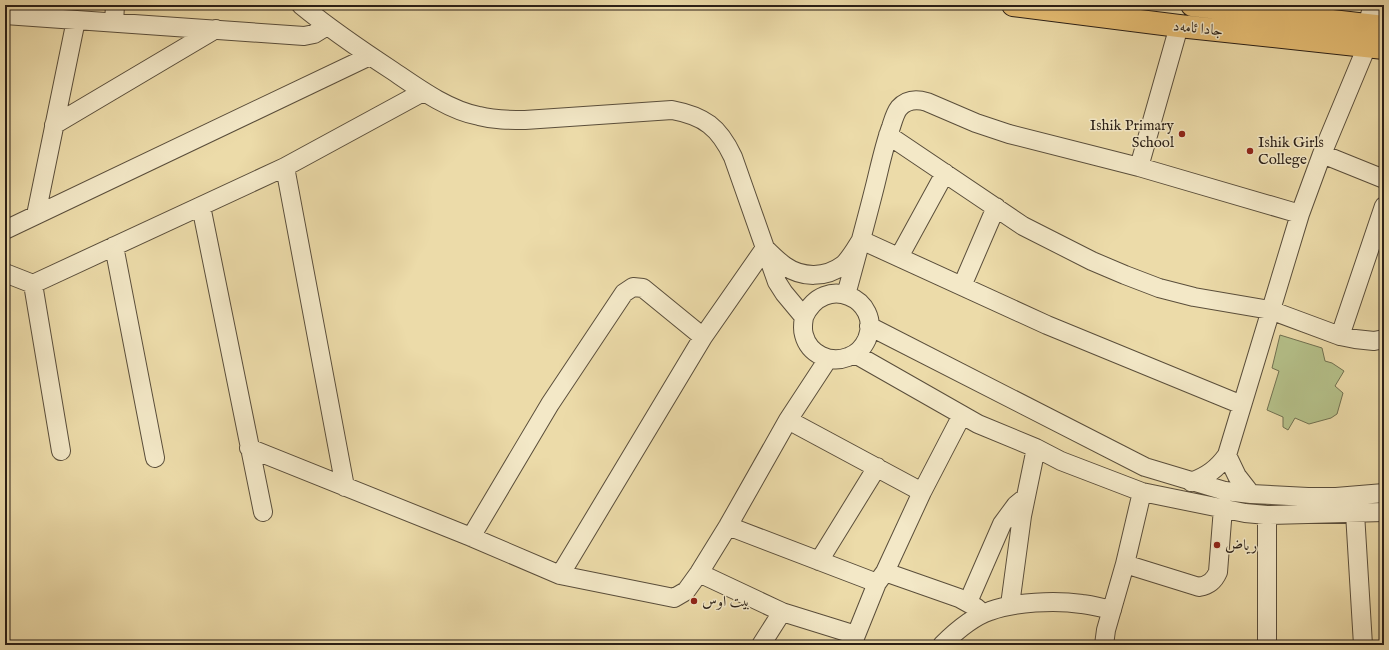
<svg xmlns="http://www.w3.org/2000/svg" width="1389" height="650" font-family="'IM FELL English',Amiri,serif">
  <rect width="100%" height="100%" fill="#ecdba9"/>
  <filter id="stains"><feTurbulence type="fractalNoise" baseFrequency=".005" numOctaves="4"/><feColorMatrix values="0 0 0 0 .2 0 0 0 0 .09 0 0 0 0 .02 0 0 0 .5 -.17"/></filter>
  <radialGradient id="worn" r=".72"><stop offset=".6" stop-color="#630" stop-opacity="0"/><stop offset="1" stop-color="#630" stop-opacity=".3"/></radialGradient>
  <!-- green -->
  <path fill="#b5c18a" stroke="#707050" d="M 1280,335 L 1322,348 L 1325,361 L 1332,363 L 1344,371 L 1335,386 L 1343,393 L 1337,414 L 1331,418 L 1309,424 L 1295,418 L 1288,430 L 1283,427 L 1283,417 L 1267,410 L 1279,371 L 1272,368 Z"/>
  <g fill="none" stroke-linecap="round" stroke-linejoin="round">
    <!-- minor casing -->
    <g stroke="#5a4e3b" stroke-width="20">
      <path id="minor" d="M 301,5 C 330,29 361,50 393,71 C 418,88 448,110 479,116 C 494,120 509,120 525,120 L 672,110 C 704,116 719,127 733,157 L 777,282 L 784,293 L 804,317 C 803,323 802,329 804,335 C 809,354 830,364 848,357 C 857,354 863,348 867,339 C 883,299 824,272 804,317
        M 5,15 L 304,36 L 314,34 L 327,26
        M 114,23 L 115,5
        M 1367,25 L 1373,5
        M 54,125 L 216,29
        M 888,135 L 1023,226 L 1092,261 L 1125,275 L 1159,288 L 1194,297 L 1270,310 L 1340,336 L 1355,339 L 1374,341 L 1384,339
        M 1322,154 L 1384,179
        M 285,167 L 345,487
        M 1139,167 L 1179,26
        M 201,206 L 263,512
        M 36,215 L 76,20
        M 5,230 L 370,56
        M 114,246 L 155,458
        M 899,257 L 945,173
        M 5,273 L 33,284 L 285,167 L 423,92
        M 33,284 L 61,451
        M 962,286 L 996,207
        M 846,295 C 856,258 866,222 875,186 C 880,166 884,146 891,127 C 893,121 895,113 899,108 C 907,99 917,99 927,102 L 976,123 L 1009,134 L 1139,167 L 1300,214
        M 869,326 L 1145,467 L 1225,491 L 1251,494 L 1308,497 L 1336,497 L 1384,493
        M 1340,336 L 1384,206
        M 855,354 L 978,424 L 1036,448 L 1061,461 L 1142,492 L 1245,513 L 1267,515 L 1384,512
        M 788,420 L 922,492
        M 249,448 L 471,537 L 560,575 L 674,598 L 686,591 L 699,573 L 728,526 L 788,420 L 828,359
        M 1227,455 L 1237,476 L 1251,494
        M 1191,482 C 1207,476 1217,469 1227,455 L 1300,214 L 1322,154 L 1367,46
        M 1355,513 L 1363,645
        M 1267,515 L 1267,645
        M 728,526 L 877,583
        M 471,537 L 550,404 L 624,293 L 633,287 L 643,288 L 703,337
        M 819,561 L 877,467
        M 1125,564 L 1199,587 C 1209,585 1214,581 1218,572 L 1223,508
        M 885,572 L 959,598 L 977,608
        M 699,573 L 782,612 L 856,635
        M 560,575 L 703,337 L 765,248 C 771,254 778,261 785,266 C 802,278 826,278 843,265 C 850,259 856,248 861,240 L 1047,325 L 1242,405
        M 968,602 L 1002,524 L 1016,505 L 1026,497
        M 1010,605 L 1022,516 L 1036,448
        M 761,645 L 782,612
        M 852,645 L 877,583 L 885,572 L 922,492 L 962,415
        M 942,645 C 955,632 972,617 990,611 C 1015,602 1055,600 1082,604 C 1092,605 1102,608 1112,610
        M 1104,645 L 1106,630 L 1125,564 L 1142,492"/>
    </g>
    <!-- major casing -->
    <g stroke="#2a1f16" stroke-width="24">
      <path id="major" d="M 1013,5 L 1179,26 L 1384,48
        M 1192,5 L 1384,27"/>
    </g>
    <!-- minor -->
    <use href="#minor" stroke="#f3e8c7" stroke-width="18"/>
    <!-- major -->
    <use href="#major" stroke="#e6be74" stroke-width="22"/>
  </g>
  <!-- markers -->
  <g fill="#8f2418" stroke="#f3e8c7" stroke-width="1.5">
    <circle cx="1182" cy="134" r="4"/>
    <circle cx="1250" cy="151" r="4"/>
    <circle cx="1217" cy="545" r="4"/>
    <circle cx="694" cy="601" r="4"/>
  </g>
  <g text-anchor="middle" stroke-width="3" stroke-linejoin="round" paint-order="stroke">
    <!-- street labels -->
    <g font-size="15" fill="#2a1f16" stroke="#f3e8c7">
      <text transform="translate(1198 28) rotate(6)" y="5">جادا ئامەد</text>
    </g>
    <!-- poi labels -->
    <g font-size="15" fill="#2a1f16" stroke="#f3e8c7" text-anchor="start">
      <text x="1174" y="130" text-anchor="end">Ishik Primary<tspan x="1174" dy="17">School</tspan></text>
      <text x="1258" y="147">Ishik Girls<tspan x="1258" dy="17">College</tspan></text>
      <text x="1225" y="550">رياض</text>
      <text x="702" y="606">بيت اوس</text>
    </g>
  </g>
  <!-- margin -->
  <rect width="1389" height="650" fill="none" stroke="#ecdba9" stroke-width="20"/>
  <rect x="6" y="6" width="1377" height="638" fill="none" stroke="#2a1f16" stroke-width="2"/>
  <rect x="10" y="10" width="1369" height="630" fill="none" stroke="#2a1f16"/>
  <rect width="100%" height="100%" filter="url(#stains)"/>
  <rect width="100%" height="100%" fill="url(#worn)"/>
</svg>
